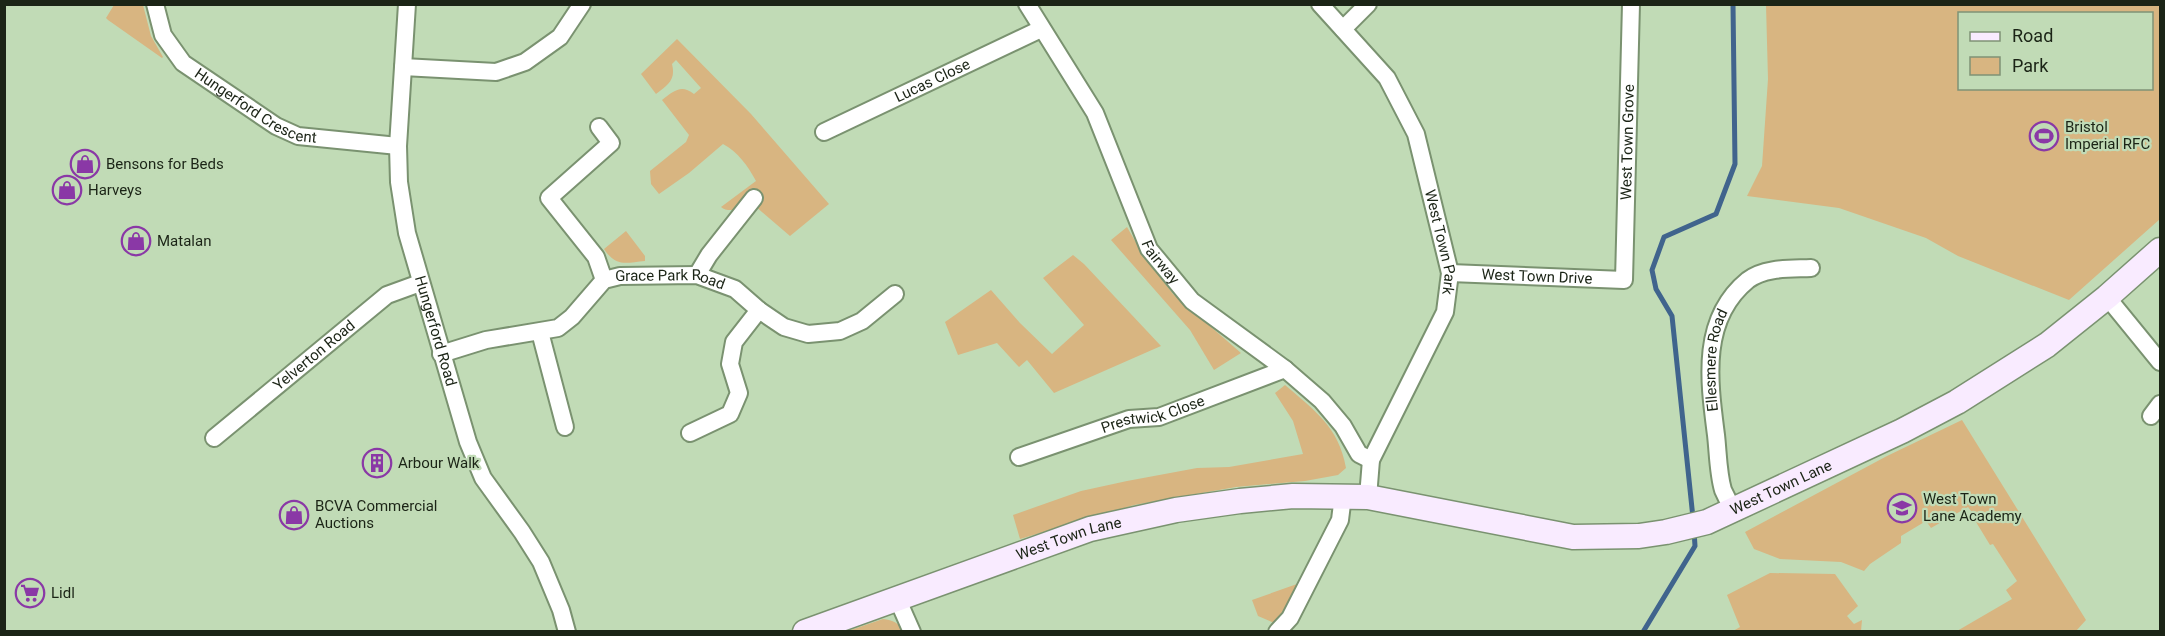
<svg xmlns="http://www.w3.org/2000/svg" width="2165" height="636" font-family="Roboto,sans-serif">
  <rect width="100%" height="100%" fill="#c1dbb6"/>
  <!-- green -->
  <path fill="#d8b581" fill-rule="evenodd" d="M 114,5 L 143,5 L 151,36 L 163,57 L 162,58 L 108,20 L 106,18 Z
    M 1766,5 L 2160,5 L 2160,219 L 2069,300 L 1958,256 L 1926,238 L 1839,208 L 1747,196 L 1762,166 L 1768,79 ZM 1960,14 L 2152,14 L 2152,88 L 1960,88 Z
    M 677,39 L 751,114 L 829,204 L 790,236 L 755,206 C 744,207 729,214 721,207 L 756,181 C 748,166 738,152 723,144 L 689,173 L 659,194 L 651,184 L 650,171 L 686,142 L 689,135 L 662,100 C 674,91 681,84 694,94 L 701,88 L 676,60 L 672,64 C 676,80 668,85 656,94 L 641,74 Z
    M 1127,227 L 1142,253 L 1173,294 L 1241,353 L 1214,370 L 1190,330 L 1111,240 Z
    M 626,231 L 645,256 L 645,261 C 625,263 616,267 604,249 Z
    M 1073,255 L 1084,264 L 1161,346 L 1054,393 L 1027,360 L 1019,367 L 997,343 L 958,355 L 945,322 L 991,290 L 1020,323 L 1052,354 L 1084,325 L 1043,278 Z
    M 1285,385 C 1314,410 1339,427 1346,468 L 1338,475 L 1305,481 L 1236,487 L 1134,505 L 1020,539 L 1013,515 L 1081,491 L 1127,481 L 1197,468 L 1229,467 L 1303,454 L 1293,421 L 1275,393 Z
    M 1962,420 L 2086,620 L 2076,631 L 1957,631 L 2012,599 L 2006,590 L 2017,581 L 1993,544 L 1990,545 L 1976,522 L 1978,520 L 1968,507 L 1931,528 L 1926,521 L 1901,536 L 1901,543 L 1870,564 L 1864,571 L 1841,562 L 1780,559 L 1754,549 L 1745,532 L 1887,456 Z
    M 1770,573 L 1835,574 L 1858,606 L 1847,616 L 1854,624 L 1862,620 L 1861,631 L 1733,631 L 1740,627 L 1727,595 Z
    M 1297,584 L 1302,584 L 1279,625 L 1258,616 L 1252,600 Z
    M 883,619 C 893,620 899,623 904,632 L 845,632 Z"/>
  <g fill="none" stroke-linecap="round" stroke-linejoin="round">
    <!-- stream -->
    <path stroke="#40648d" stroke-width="5" d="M 1693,518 L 1672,316 L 1656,289 L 1652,270 L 1664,237 L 1716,214 L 1735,164 L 1733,4
      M 1643,632 L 1695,546 L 1694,531"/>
    <!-- street casing -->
    <g stroke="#7a9270" stroke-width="20">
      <g id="street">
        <path id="s1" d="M 155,4 L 163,35 L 183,63 L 276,126 L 298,136 L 398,146"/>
        <path id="s2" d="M 407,4 L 398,146 L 399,182 L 407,233 L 468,442 L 483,478 L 522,532 L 541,562 L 561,610 L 567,632"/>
        <path id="s3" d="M 1027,4 L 1095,113 L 1149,249 L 1192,301 L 1285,369 L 1322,401 L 1343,426 L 1359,454 L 1371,460"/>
        <path id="s4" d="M 1320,4 L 1387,78 L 1416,134 L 1450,273 L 1445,312 L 1371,460 L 1368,497"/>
        <path d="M 1343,29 L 1368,4"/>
        <path d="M 403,67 L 496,72 L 525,62 L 560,37 L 582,4"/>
        <path d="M 599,127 L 611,143 L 549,198 L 596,257 L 604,280"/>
        <path id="s5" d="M 824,132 L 1041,29"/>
        <path id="s6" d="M 1450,273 L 1624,280 L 1631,4"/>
        <path d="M 697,275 L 709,255 L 754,198"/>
        <path d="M 2107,297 L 2160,362"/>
        <path d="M 540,332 L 565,427"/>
        <path id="s7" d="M 441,354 L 486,340 L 558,328 L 572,317 L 604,280 L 620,276 L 697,275 L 735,289 L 759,310 L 784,327 L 808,334 L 840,331 L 862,321 L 895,294"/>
        <path d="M 2151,416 L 2160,404"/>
        <path d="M 690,433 L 730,414 L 739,393 L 730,364 L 734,342 L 759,310"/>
        <path id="s8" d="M 214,438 L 387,295 L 420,283"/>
        <path id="s9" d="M 1019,457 L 1129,419 L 1159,417 L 1285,369"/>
        <path id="s10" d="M 1734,510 C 1730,504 1726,497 1723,490 C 1718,473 1718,452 1716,435 C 1709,381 1700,319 1748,280 C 1765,267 1791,269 1811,268"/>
        <path d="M 897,598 L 912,632"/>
        <path d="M 1277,632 L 1290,618 L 1340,520 L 1343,496"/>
      </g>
    </g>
    <!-- secondary casing -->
    <g stroke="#7a9270" stroke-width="27">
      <g id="secondary">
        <path id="s11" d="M 805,632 L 1090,529 L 1176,510 L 1240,501 L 1293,496 L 1368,497 L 1573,537 L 1639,536 L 1666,532 L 1707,522 L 1902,431 L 1957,402 L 2047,345 L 2107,297 L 2160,250"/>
      </g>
    </g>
    <!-- street -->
    <use href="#street" stroke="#fff" stroke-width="16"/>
    <!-- secondary -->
    <use href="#secondary" stroke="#f9ebff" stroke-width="24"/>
  </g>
  <!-- icons -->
  <defs>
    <g id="stadium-ring" transform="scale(1.5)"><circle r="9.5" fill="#c1dbb6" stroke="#8a38a6" stroke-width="1.5"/><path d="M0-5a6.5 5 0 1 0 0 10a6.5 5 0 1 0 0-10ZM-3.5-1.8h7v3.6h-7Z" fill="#8a38a6"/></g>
    <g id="shop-ring" transform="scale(1.5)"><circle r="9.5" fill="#c1dbb6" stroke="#8a38a6" stroke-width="1.5"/><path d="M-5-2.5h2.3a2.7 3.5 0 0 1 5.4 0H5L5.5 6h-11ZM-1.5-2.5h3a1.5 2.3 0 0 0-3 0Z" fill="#8a38a6"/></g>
    <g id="building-ring" transform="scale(1.5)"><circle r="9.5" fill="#c1dbb6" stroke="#8a38a6" stroke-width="1.5"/><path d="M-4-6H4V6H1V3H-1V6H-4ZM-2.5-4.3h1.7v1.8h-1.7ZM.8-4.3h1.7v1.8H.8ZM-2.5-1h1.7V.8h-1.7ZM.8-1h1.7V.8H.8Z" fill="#8a38a6"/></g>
    <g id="school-ring" transform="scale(1.5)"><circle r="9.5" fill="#c1dbb6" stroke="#8a38a6" stroke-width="1.5"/><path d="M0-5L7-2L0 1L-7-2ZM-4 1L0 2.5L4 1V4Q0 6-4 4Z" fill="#8a38a6"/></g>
    <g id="supermarket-ring" transform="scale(1.5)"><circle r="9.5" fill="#c1dbb6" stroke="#8a38a6" stroke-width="1.5"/><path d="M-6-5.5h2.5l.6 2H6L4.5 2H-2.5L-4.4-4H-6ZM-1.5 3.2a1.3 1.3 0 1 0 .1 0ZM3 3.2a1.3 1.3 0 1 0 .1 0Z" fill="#8a38a6"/></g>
  </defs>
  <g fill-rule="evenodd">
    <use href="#stadium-ring" x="2044" y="136"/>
    <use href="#shop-ring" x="85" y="164"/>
    <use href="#shop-ring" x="67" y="190"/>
    <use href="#shop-ring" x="136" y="241"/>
    <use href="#building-ring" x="377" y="463"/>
    <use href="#school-ring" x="1902" y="508"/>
    <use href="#shop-ring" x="294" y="515"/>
    <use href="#supermarket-ring" x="30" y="593"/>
  </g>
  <g text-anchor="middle" stroke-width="4.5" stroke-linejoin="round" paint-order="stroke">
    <!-- street labels -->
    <g font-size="15" fill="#1b2416" stroke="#c1dbb6">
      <text dy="5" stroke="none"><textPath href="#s5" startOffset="120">Lucas Close</textPath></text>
      <text dy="5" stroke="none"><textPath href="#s1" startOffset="152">Hungerford Crescent</textPath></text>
      <text dy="5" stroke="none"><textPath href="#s6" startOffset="312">West Town Grove</textPath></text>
      <text dy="5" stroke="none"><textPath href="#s4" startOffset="274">West Town Park</textPath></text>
      <text dy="5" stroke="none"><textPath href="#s3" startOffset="292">Fairway</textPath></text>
      <text dy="5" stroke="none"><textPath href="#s6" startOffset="87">West Town Drive</textPath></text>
      <text dy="5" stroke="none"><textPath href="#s7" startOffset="254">Grace Park Road</textPath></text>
      <text dy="5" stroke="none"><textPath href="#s2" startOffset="332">Hungerford Road</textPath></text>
      <text dy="5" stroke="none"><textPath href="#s8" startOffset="130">Yelverton Road</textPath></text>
      <text dy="5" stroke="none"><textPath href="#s10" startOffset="154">Ellesmere Road</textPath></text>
      <text dy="5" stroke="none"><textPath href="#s9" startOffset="141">Prestwick Close</textPath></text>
      <text dy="5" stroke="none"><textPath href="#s11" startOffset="1010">West Town Lane</textPath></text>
      <text dy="5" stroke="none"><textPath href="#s11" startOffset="280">West Town Lane</textPath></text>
    </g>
    <!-- poi labels -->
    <g font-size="15" fill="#1b2416" stroke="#c1dbb6" text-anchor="start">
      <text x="2065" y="132">Bristol<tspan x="2065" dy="17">Imperial RFC</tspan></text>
      <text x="106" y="169">Bensons for Beds</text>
      <text x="88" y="195">Harveys</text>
      <text x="157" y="246">Matalan</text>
      <text x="398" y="468">Arbour Walk</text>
      <text x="1923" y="504">West Town<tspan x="1923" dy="17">Lane Academy</tspan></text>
      <text x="315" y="511">BCVA Commercial<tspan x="315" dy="17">Auctions</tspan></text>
      <text x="51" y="598">Lidl</text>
    </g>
  </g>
  <!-- border -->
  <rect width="2165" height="636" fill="none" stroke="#1b2416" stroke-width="12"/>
  <!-- legend -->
  <rect x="1958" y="12" width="195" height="78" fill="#c1dbb6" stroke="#7f9276" stroke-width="1.5"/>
  <rect x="1970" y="32" width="30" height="9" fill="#f9ebff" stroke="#7f9276" stroke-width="1.5"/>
  <text x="2012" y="42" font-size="18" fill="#1b2416">Road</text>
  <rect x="1970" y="57" width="30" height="18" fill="#d8b581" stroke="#7f9276" stroke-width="1.5"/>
  <text x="2012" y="72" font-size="18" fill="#1b2416">Park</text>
</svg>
